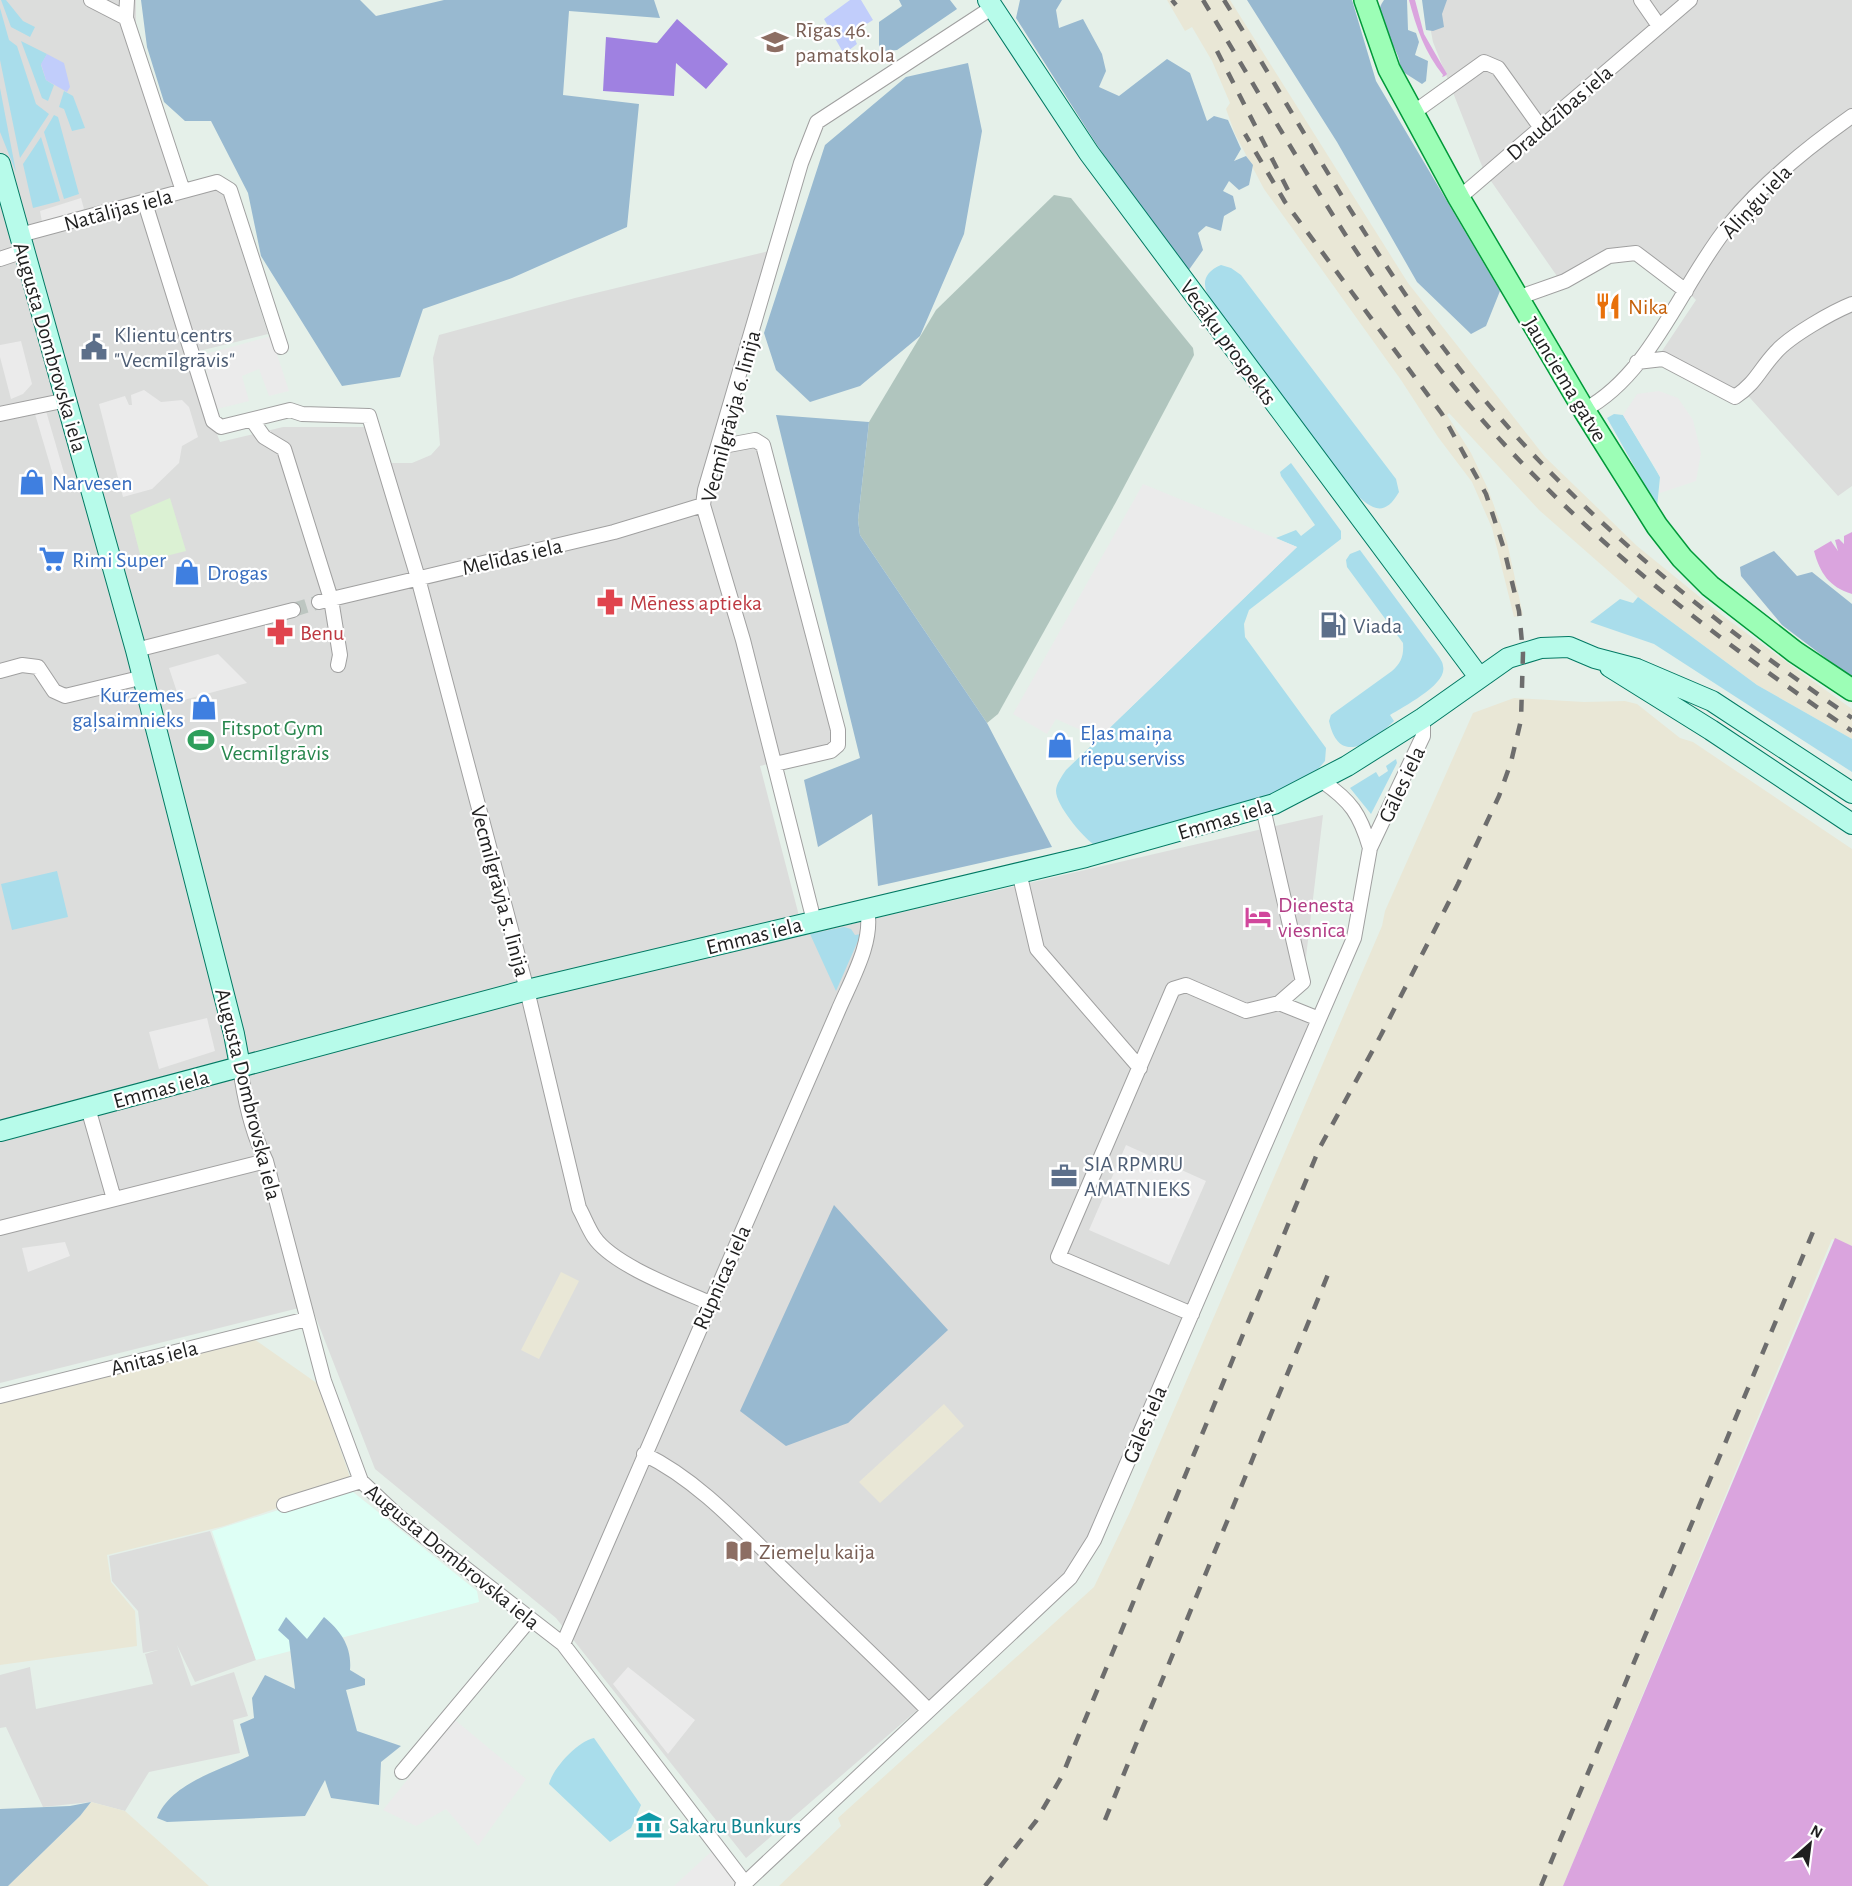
<svg xmlns="http://www.w3.org/2000/svg" width="1852" height="1886" font-family="'Alegreya Sans',sans-serif">
  <rect width="100%" height="100%" fill="#e5f0e9"/>
  <!-- residential -->
  <path fill="#dcdddc" d="M 0,0 L 136,0 L 136,27 L 186,184 L 217,174 L 268,334 L 187,354 L 220,442 L 283,427 L 364,427 L 377,463 L 412,463 L 431,455 L 440,445 L 433,358 L 439,335 L 575,298 L 769,251 L 718,446 L 755,440 L 838,745 L 760,766 L 804,935 L 1323,815 L 1303,982 L 1279,1002 L 1319,1019 L 1070,1578 L 746,1858 L 556,1618 L 375,1469 L 311,1305 L 0,1383 Z
    M 1425,0 L 1852,0 L 1852,486 L 1838,496 L 1742,389 L 1727,394 L 1662,351 L 1696,300 L 1653,257 L 1612,251 L 1559,279 L 1484,171 L 1433,42 Z
    M 210,1531 L 256,1660 L 195,1682 L 177,1645 L 191,1686 L 234,1672 L 248,1716 L 233,1720 L 240,1753 L 149,1772 L 125,1811 L 91,1802 L 43,1807 L 6,1727 L 0,1728 L 0,1675 L 30,1667 L 36,1709 L 153,1684 L 145,1654 L 158,1650 L 143,1653 L 138,1611 L 112,1581 L 109,1556 Z"/>
  <!-- commercial -->
  <path fill="#dbf1d3" d="M 170,498 L 186,551 L 142,562 L 130,515 Z"/>
  <!-- industrial -->
  <path fill="#e9e7d6" d="M 1167,0 L 1230,0 L 1408,283 L 1545,457 L 1637,546 L 1727,619 L 1852,709 L 1852,739 L 1757,685 L 1638,597 L 1539,510 L 1449,413 L 1447,415 L 1471,453 L 1488,489 L 1507,542 L 1523,615 L 1514,617 L 1492,528 L 1472,482 L 1438,437 L 1401,380 L 1264,189 L 1235,134 L 1226,109 L 1230,103 L 1212,61 L 1192,27 L 1185,31 Z
    M 1514,698 L 1584,702 L 1625,701 L 1637,704 L 1680,738 L 1693,742 L 1852,849 L 1852,1246 L 1832,1239 L 1563,1886 L 779,1886 L 841,1826 L 838,1818 L 1094,1587 L 1130,1512 L 1382,926 L 1385,911 L 1473,713 Z
    M 561,1272 L 579,1281 L 539,1359 L 521,1350 Z
    M 254,1339 L 318,1384 L 352,1483 L 224,1526 L 107,1555 L 111,1582 L 135,1611 L 137,1646 L 0,1665 L 0,1403 Z
    M 944,1404 L 964,1426 L 880,1503 L 859,1482 Z
    M 91,1802 L 125,1811 L 209,1886 L 8,1886 L 80,1816 Z"/>
  <!-- education -->
  <path fill="#defff5" d="M 348,1488 L 477,1591 L 479,1602 L 256,1660 L 212,1531 Z"/>
  <!-- construction -->
  <path fill="#b0c5be" d="M 1054,195 L 1071,198 L 1193,348 L 1194,355 L 1116,502 L 998,714 L 987,723 L 860,535 L 858,520 L 869,422 L 936,310 Z"/>
  <!-- grass -->
  <path fill="#a9ddeb" d="M 1,0 L 6,0 L 23,21 L 35,27 L 30,37 L 11,27 Z
    M 0,8 L 9,40 L 17,46 L 36,104 L 49,114 L 20,158 L 0,60 Z
    M 21,41 L 47,54 L 41,65 L 46,80 L 54,85 L 48,101 L 42,98 Z
    M 0,88 L 16,172 L 0,132 Z
    M 64,91 L 73,96 L 85,128 L 72,131 L 64,109 L 59,107 Z
    M 54,115 L 58,117 L 79,194 L 64,199 L 44,132 Z
    M 41,137 L 60,201 L 33,208 L 23,164 Z
    M 1221,265 L 1231,268 L 1241,275 L 1396,479 L 1399,492 C 1383,520 1370,507 1352,491 L 1212,302 C 1201,286 1202,273 1221,265 Z
    M 1614,414 L 1623,415 L 1660,477 L 1657,507 L 1607,418 Z
    M 1291,463 L 1341,531 L 1341,539 L 1249,610 L 1244,624 L 1245,637 L 1326,748 L 1325,761 L 1313,775 L 1231,812 L 1093,844 C 1082,836 1056,805 1056,791 C 1056,784 1062,776 1066,770 L 1297,547 L 1276,538 L 1296,530 L 1301,536 L 1315,525 L 1281,476 L 1280,472 Z
    M 1360,550 L 1437,654 C 1439,657 1443,662 1443,666 C 1448,684 1404,706 1390,715 L 1394,721 C 1373,741 1339,768 1329,721 L 1331,715 L 1392,671 C 1401,663 1404,656 1403,643 L 1347,567 L 1346,560 L 1350,554 Z
    M 1638,597 L 1757,685 L 1852,739 L 1852,772 L 1654,644 L 1590,622 L 1620,599 L 1633,603 Z
    M 1396,759 L 1397,763 L 1371,814 L 1350,788 L 1376,772 L 1379,777 L 1388,771 L 1386,766 Z
    M 57,871 L 68,917 L 12,930 L 1,884 Z
    M 844,927 L 851,929 L 855,935 L 861,934 L 836,991 L 810,934 Z
    M 594,1738 L 641,1805 L 631,1828 L 610,1842 L 549,1784 C 553,1768 578,1741 594,1738 Z"/>
  <!-- forest -->
  <path fill="#98b9d0" d="M 141,0 L 360,0 L 376,16 L 444,0 L 654,0 L 660,18 L 569,11 L 563,95 L 639,104 L 627,227 L 512,278 L 423,309 L 400,377 L 342,386 L 261,256 L 248,193 L 211,121 L 185,121 L 164,102 L 147,47 Z
    M 899,0 L 950,0 L 957,9 L 897,50 L 879,52 L 879,22 L 902,6 Z
    M 1020,0 L 1062,0 L 1056,10 L 1059,28 L 1083,19 L 1102,54 L 1106,71 L 1099,87 L 1119,96 L 1167,59 L 1190,73 L 1207,121 L 1214,116 L 1228,120 L 1241,149 L 1234,161 L 1246,156 L 1253,165 L 1249,185 L 1239,190 L 1229,181 L 1223,191 L 1233,196 L 1236,209 L 1224,216 L 1221,231 L 1206,226 L 1198,233 L 1203,250 L 1186,274 L 1097,145 L 1016,18 Z
    M 1247,0 L 1352,0 L 1376,81 L 1500,291 L 1486,326 L 1471,334 L 1417,282 L 1337,142 Z
    M 1384,0 L 1407,0 L 1408,30 L 1416,33 L 1419,42 L 1415,55 L 1428,61 L 1426,81 L 1422,84 L 1400,70 C 1403,45 1366,23 1384,0 Z
    M 1422,0 L 1447,0 L 1442,14 L 1444,27 L 1433,31 L 1426,30 Z
    M 968,63 L 982,131 L 964,234 L 920,336 L 860,386 L 810,402 L 776,370 L 764,333 L 825,145 L 906,77 Z
    M 776,415 L 869,422 L 858,520 L 860,535 L 987,723 L 1052,847 L 878,886 L 872,814 L 818,847 L 804,780 L 860,758 Z
    M 1774,551 L 1797,576 L 1812,572 L 1852,604 L 1852,678 L 1782,625 L 1741,576 L 1740,567 Z
    M 834,1205 L 948,1330 L 848,1423 L 786,1446 L 740,1411 Z
    M 286,1617 L 307,1639 L 324,1617 C 341,1631 352,1647 350,1670 L 365,1679 L 365,1685 L 346,1690 L 357,1731 L 401,1746 L 381,1762 L 379,1805 L 331,1798 L 325,1780 L 305,1816 L 167,1822 L 157,1818 C 170,1784 218,1771 249,1756 L 240,1724 L 254,1718 L 252,1698 L 265,1675 L 295,1689 L 289,1640 L 278,1630 Z
    M 91,1802 L 80,1816 L 8,1886 L 0,1886 L 0,1809 L 70,1806 Z"/>
  <!-- park -->
  <path fill="#c1cdfb" d="M 850,0 L 861,0 L 873,20 L 852,33 L 857,44 L 844,54 L 824,19 Z
    M 47,54 L 64,63 L 70,87 L 67,92 L 46,80 L 41,64 Z"/>
  <!-- pitch -->
  <path fill="#9f81e1" d="M 677,19 L 728,64 L 706,89 L 676,63 L 674,96 L 603,91 L 606,37 L 657,43 Z"/>
  <!-- parking -->
  <path fill="#ebebeb" d="M 81,198 L 84,209 L 42,222 L 40,211 Z
    M 271,336 L 289,391 L 269,396 L 259,369 L 242,376 L 249,401 L 217,409 L 202,355 Z
    M 21,341 L 32,384 L 23,394 L 11,399 L 0,357 L 0,345 Z
    M 144,390 L 161,402 L 182,400 L 189,407 L 198,437 L 182,446 L 179,463 L 152,489 L 123,497 L 99,404 L 125,396 L 129,405 L 132,405 L 131,395 Z
    M 1659,391 L 1678,398 L 1693,420 L 1701,453 L 1696,481 L 1660,493 L 1660,477 L 1655,467 L 1623,415 L 1637,394 Z
    M 46,411 L 69,490 L 58,491 L 56,485 L 35,414 Z
    M 1143,484 L 1297,547 L 1099,738 L 1056,719 L 1047,734 L 1013,714 Z
    M 218,654 L 247,683 L 180,701 L 169,668 Z
    M 207,1018 L 215,1051 L 159,1069 L 149,1032 Z
    M 1126,1145 L 1206,1181 L 1169,1265 L 1089,1230 Z
    M 65,1242 L 70,1256 L 28,1272 L 22,1248 Z
    M 628,1667 L 695,1720 L 668,1754 L 613,1684 Z
    M 455,1720 L 526,1779 L 478,1846 L 446,1809 L 416,1826 L 383,1810 Z
    M 712,1851 L 741,1883 L 738,1886 L 674,1886 Z"/>
  <!-- water -->
  <path fill="#daa4de" d="M 1409,0 L 1415,0 L 1424,34 L 1447,74 L 1445,76 L 1442,77 L 1443,75 C 1425,53 1416,27 1409,0 Z
    M 1852,532 L 1852,594 C 1829,587 1820,573 1814,551 L 1831,541 L 1838,551 L 1835,540 L 1839,539 L 1844,544 L 1844,536 Z
    M 1835,1238 L 1852,1246 L 1852,1886 L 1563,1886 Z"/>
  <g fill="none" stroke-linecap="round" stroke-linejoin="round">
    <!-- street-tunnel -->
    <path stroke="#bdc6c1" stroke-width="14" stroke-dasharray="14 7" stroke-linecap="butt" d="M 293,610 L 319,602"/>
    <!-- street casing -->
    <g stroke="#a0a0a0" stroke-width="16">
      <path id="street" d="M 91,0 L 126,18
        M 127,0 L 126,18 L 183,191
        M 1641,0 L 1659,26
        M 1413,113 L 1484,62 L 1498,68 L 1541,128
        M 1459,198 L 1690,0
        M 145,203 L 213,421 L 221,427 L 290,410 L 302,414 L 369,416 L 418,578 L 527,990 L 579,1208 C 584,1217 588,1228 594,1237 C 613,1265 678,1289 710,1303
        M 20,235 L 217,182 L 230,190 L 281,347
        M 0,259 L 24,251
        M 1517,298 L 1565,281 L 1609,256 L 1636,253 L 1686,291
        M 1637,362 L 1663,359 L 1735,397 C 1757,382 1759,370 1776,352 C 1790,336 1832,312 1852,304
        M 1584,410 C 1652,374 1682,282 1729,225 C 1763,183 1808,147 1852,116
        M 0,414 L 67,400
        M 252,420 L 264,437 L 284,449 L 331,599 L 340,655 L 338,665
        M 718,447 L 755,440 L 763,445 L 838,730 L 838,745 L 831,751 L 775,764
        M 319,602 L 614,532 L 703,505
        M 136,650 L 293,610
        M 0,671 L 22,665 L 38,667 L 54,691 L 65,696 L 144,677
        M 1322,781 C 1351,801 1360,814 1370,848
        M 1263,808 L 1303,982 L 1279,1003
        M 1019,872 L 1037,949 L 1140,1068
        M 814,921 L 743,640 L 703,505 L 705,490 L 801,163 L 817,122 L 993,7
        M 240,1066 C 244,1097 252,1132 266,1161 L 324,1381 L 361,1481 L 398,1516 L 563,1644 L 745,1883
        M 88,1108 L 114,1199
        M 0,1228 L 266,1161
        M 1192,1314 L 1058,1257 L 1173,989 L 1186,985 L 1246,1011 L 1279,1003 L 1319,1019
        M 0,1396 L 307,1319
        M 644,1454 C 698,1480 742,1529 784,1570 C 832,1617 881,1662 928,1710
        M 284,1505 L 361,1481
        M 563,1644 L 838,1011 C 851,980 874,942 867,909
        M 402,1772 L 530,1619
        M 742,1886 L 1070,1578 L 1094,1540 L 1354,938 L 1370,848 L 1423,736 L 1423,718"/>
    </g>
    <!-- secondary casing -->
    <g stroke="#027963" stroke-width="22">
      <path id="secondary" d="M 988,0 L 1089,153 L 1479,677
        M 0,164 L 136,650 L 234,1034 L 240,1066
        M 1610,667 L 1711,730 L 1852,824
        M 0,1131 L 527,990 L 1086,857 L 1274,804 L 1347,766 L 1423,718 L 1508,658 L 1541,648 L 1569,647 L 1595,658 L 1637,669 L 1712,701 L 1852,793"/>
    </g>
    <!-- primary casing -->
    <g stroke="#009939" stroke-width="24">
      <path id="primary" d="M 1365,0 L 1389,69 L 1459,198 L 1584,410 L 1657,526 L 1682,558 L 1710,586 L 1795,652 L 1852,690"/>
    </g>
    <!-- street -->
    <use href="#street" stroke="#fff" stroke-width="14"/>
    <!-- secondary -->
    <use href="#secondary" stroke="#b7fbea" stroke-width="20"/>
    <!-- primary -->
    <use href="#primary" stroke="#9cfeb6" stroke-width="21"/>
    <!-- rail -->
    <path stroke="#6d6d6d" stroke-width="4.5" stroke-dasharray="12 12" stroke-linecap="butt" d="M 1172,0 L 1176,5
      M 1203,0 C 1277,123 1348,250 1436,364 C 1551,512 1698,627 1852,731
      M 1224,0 C 1306,133 1383,278 1483,398 C 1589,525 1717,625 1852,718
      M 1217,51 L 1292,198
      M 1105,1820 L 1329,1272
      M 985,1886 L 1036,1821 L 1062,1776 L 1319,1149 L 1381,1035 L 1458,884 L 1499,796 L 1511,762 L 1521,720 L 1523,653 L 1519,611 L 1504,549 L 1486,494 L 1442,414 L 1285,202 L 1245,134
      M 1541,1886 L 1815,1227"/>
  </g>
  <!-- icons -->
  <defs>
    <g id="school-bare" transform="scale(2.07)"><path d="M0-5L7-2L0 1L-7-2ZM-4 1L0 2.5L4 1V4Q0 6-4 4Z" fill="#8d6e63" stroke="#fff" stroke-width="2.5" paint-order="stroke"/></g>
    <g id="restaurant-bare" transform="scale(2.07)"><path d="M-5-6h1v4h1v-4h1v4h1v-4h1v5L-1.5 .5V6h-2V.5L-5-1ZM5-6V6H3V1.5H1.5Q1.5-4 5-6Z" fill="#e8710a" stroke="#fff" stroke-width="2.5" paint-order="stroke"/></g>
    <g id="civic-bare" transform="scale(2.07)"><path d="M-.6-6.5H3V-4.5H.6V-3L4-1V1h2V6H-6V1h2V-1L-.6-3ZM-1.2 2.5V6h2.4V2.5Z" fill="#5c6f8a" stroke="#fff" stroke-width="2.5" paint-order="stroke"/></g>
    <g id="shop-bare" transform="scale(2.07)"><path d="M-5-2.5h2.3a2.7 3.5 0 0 1 5.4 0H5L5.5 6h-11ZM-1.5-2.5h3a1.5 2.3 0 0 0-3 0Z" fill="#3f7fe0" stroke="#fff" stroke-width="2.5" paint-order="stroke"/></g>
    <g id="supermarket-bare" transform="scale(2.07)"><path d="M-6-5.5h2.5l.6 2H6L4.5 2H-2.5L-4.4-4H-6ZM-1.5 3.2a1.3 1.3 0 1 0 .1 0ZM3 3.2a1.3 1.3 0 1 0 .1 0Z" fill="#3f7fe0" stroke="#fff" stroke-width="2.5" paint-order="stroke"/></g>
    <g id="pharmacy-bare" transform="scale(2.07)"><path d="M-2-6h4v4h4v4h-4v4h-4v-4h-4v-4h4Z" fill="#e0444e" stroke="#fff" stroke-width="2.5" paint-order="stroke"/></g>
    <g id="fuel-bare" transform="scale(2.07)"><path d="M-5.5-6h7V0h2V4h1.3V-2.5L3-4.5l.8-.8L6-3V5H2.5V1h-1V6h-7ZM-4.2-4.7v3.2H.2V-4.7Z" fill="#5c6f8a" stroke="#fff" stroke-width="2.5" paint-order="stroke"/></g>
    <g id="stadium-bare" transform="scale(2.07)"><path d="M0-5a6.5 5 0 1 0 0 10a6.5 5 0 1 0 0-10ZM-3.5-1.8h7v3.6h-7Z" fill="#2e9e5b" stroke="#fff" stroke-width="2.5" paint-order="stroke"/></g>
    <g id="hotel-bare" transform="scale(2.07)"><path d="M-6-4.5h1.5V1H6V5H4.5V3h-9V5H-6ZM-4 0a1.8 1.8 0 1 1 3.6 0ZM.5 0V-2.5h3Q6-2.5 6 0Z" fill="#d1479c" stroke="#fff" stroke-width="2.5" paint-order="stroke"/></g>
    <g id="office-bare" transform="scale(2.07)"><path d="M-6-3h4V-5.5h4V-3h4V5H-6ZM-1-4.5V-3h2v-1.5ZM-6 0V1H6V0Z" fill="#5c6f8a" stroke="#fff" stroke-width="2.5" paint-order="stroke"/></g>
    <g id="library-bare" transform="scale(2.07)"><path d="M-6-4Q-3-5.5-.7-3.5V5Q-3 3-6 4ZM6-4Q3-5.5 .7-3.5V5Q3 3 6 4Z" fill="#8d6e63" stroke="#fff" stroke-width="2.5" paint-order="stroke"/></g>
    <g id="museum-bare" transform="scale(2.07)"><path d="M0-6L6-3V-2H-6V-3ZM-5-1h2V3h-2ZM-1-1h2V3h-2ZM3-1h2V3H3ZM-6 4H6V6H-6Z" fill="#0f9aa8" stroke="#fff" stroke-width="2.5" paint-order="stroke"/></g>
  </defs>
  <g fill-rule="evenodd">
    <use href="#school-bare" x="775" y="42"/>
    <use href="#restaurant-bare" x="1608" y="306"/>
    <use href="#civic-bare" x="94" y="347"/>
    <use href="#shop-bare" x="32" y="482"/>
    <use href="#supermarket-bare" x="52" y="559"/>
    <use href="#shop-bare" x="187" y="572"/>
    <use href="#pharmacy-bare" x="610" y="602"/>
    <use href="#fuel-bare" x="1333" y="625"/>
    <use href="#pharmacy-bare" x="280" y="632"/>
    <use href="#shop-bare" x="204" y="707"/>
    <use href="#stadium-bare" x="201" y="740"/>
    <use href="#shop-bare" x="1060" y="745"/>
    <use href="#hotel-bare" x="1258" y="917"/>
    <use href="#office-bare" x="1064" y="1176"/>
    <use href="#library-bare" x="739" y="1551"/>
    <use href="#museum-bare" x="649" y="1825"/>
  </g>
  <g text-anchor="middle" stroke-width="4.5" stroke-linejoin="round" paint-order="stroke">
    <!-- education labels -->
    <g font-size="22" fill="#785e54" stroke="#fff" text-anchor="start">
      <text x="795" y="37">Rīgas 46.<tspan x="795" dy="25">pamatskola</tspan></text>
      <text x="759" y="1559">Ziemeļu kaija</text>
    </g>
    <!-- street labels -->
    <g font-size="22" fill="#1f1f1f" stroke="#fff">
      <text transform="translate(1559 112) rotate(-41)" y="8">Draudzības iela</text>
      <text transform="translate(1756 201) rotate(-47)" y="8">Āliņģu iela</text>
      <text transform="translate(118 209) rotate(-15)" y="8">Natālijas iela</text>
      <text transform="translate(1229 342) rotate(54)" y="8">Vecāķu prospekts</text>
      <text transform="translate(51 347) rotate(74)" y="8">Augusta Dombrovska iela</text>
      <text transform="translate(1566 379) rotate(59)" y="8">Jaunciema gatve</text>
      <text transform="translate(730 416) rotate(-75)" y="8">Vecmīlgrāvja 6. līnija</text>
      <text transform="translate(512 556) rotate(-13)" y="8">Melīdas iela</text>
      <text transform="translate(1401 784) rotate(-65)" y="8">Gāles iela</text>
      <text transform="translate(1225 818) rotate(-17)" y="8">Emmas iela</text>
      <text transform="translate(501 891) rotate(75)" y="8">Vecmīlgrāvja 5. līnija</text>
      <text transform="translate(754 935) rotate(-14)" y="8">Emmas iela</text>
      <text transform="translate(161 1088) rotate(-15)" y="8">Emmas iela</text>
      <text transform="translate(249 1094) rotate(76)" y="8">Augusta Dombrovska iela</text>
      <text transform="translate(721 1277) rotate(-66)" y="8">Rūpnīcas iela</text>
      <text transform="translate(154 1357) rotate(-14)" y="8">Anitas iela</text>
      <text transform="translate(1144 1424) rotate(-67)" y="8">Gāles iela</text>
      <text transform="translate(453 1556) rotate(39)" y="8">Augusta Dombrovska iela</text>
    </g>
    <!-- food labels -->
    <g font-size="22" fill="#c56008" stroke="#fff" text-anchor="start">
      <text x="1628" y="314">Nika</text>
    </g>
    <!-- service labels -->
    <g font-size="22" fill="#4e5e75" stroke="#fff" text-anchor="start">
      <text x="114" y="342">Klientu centrs<tspan x="114" dy="25">"Vecmīlgrāvis"</tspan></text>
      <text x="1353" y="633">Viada</text>
      <text x="1084" y="1171">SIA RPMRU<tspan x="1084" dy="25">AMATNIEKS</tspan></text>
    </g>
    <!-- shop labels -->
    <g font-size="22" fill="#366cbe" stroke="#fff" text-anchor="start">
      <text x="52" y="490">Narvesen</text>
      <text x="72" y="567">Rimi Super</text>
      <text x="207" y="580">Drogas</text>
      <text x="184" y="702" text-anchor="end">Kurzemes<tspan x="184" dy="25">gaļsaimnieks</tspan></text>
      <text x="1080" y="740">Eļas maiņa<tspan x="1080" dy="25">riepu serviss</tspan></text>
    </g>
    <!-- health labels -->
    <g font-size="22" fill="#be3a42" stroke="#fff" text-anchor="start">
      <text x="630" y="610">Mēness aptieka</text>
      <text x="300" y="640">Benu</text>
    </g>
    <!-- leisure labels -->
    <g font-size="22" fill="#27864d" stroke="#fff" text-anchor="start">
      <text x="221" y="735">Fitspot Gym<tspan x="221" dy="25">Vecmīlgrāvis</tspan></text>
    </g>
    <!-- hotel labels -->
    <g font-size="22" fill="#b23c85" stroke="#fff" text-anchor="start">
      <text x="1278" y="912">Dienesta<tspan x="1278" dy="25">viesnīca</tspan></text>
    </g>
    <!-- culture labels -->
    <g font-size="22" fill="#0d838f" stroke="#fff" text-anchor="start">
      <text x="669" y="1833">Sakaru Bunkurs</text>
    </g>
  </g>
  <!-- north arrow -->
  <g transform="translate(1810 1844) rotate(28)" stroke="#ffffff" stroke-width="4.5" paint-order="stroke">
  <path d="M0-4.5L10 22L0 15L-10 22Z" fill="#1f1f1f"/>
  <text y="-9" font-size="16" font-weight="bold" text-anchor="middle" fill="#1f1f1f">N</text>
  </g>
</svg>
